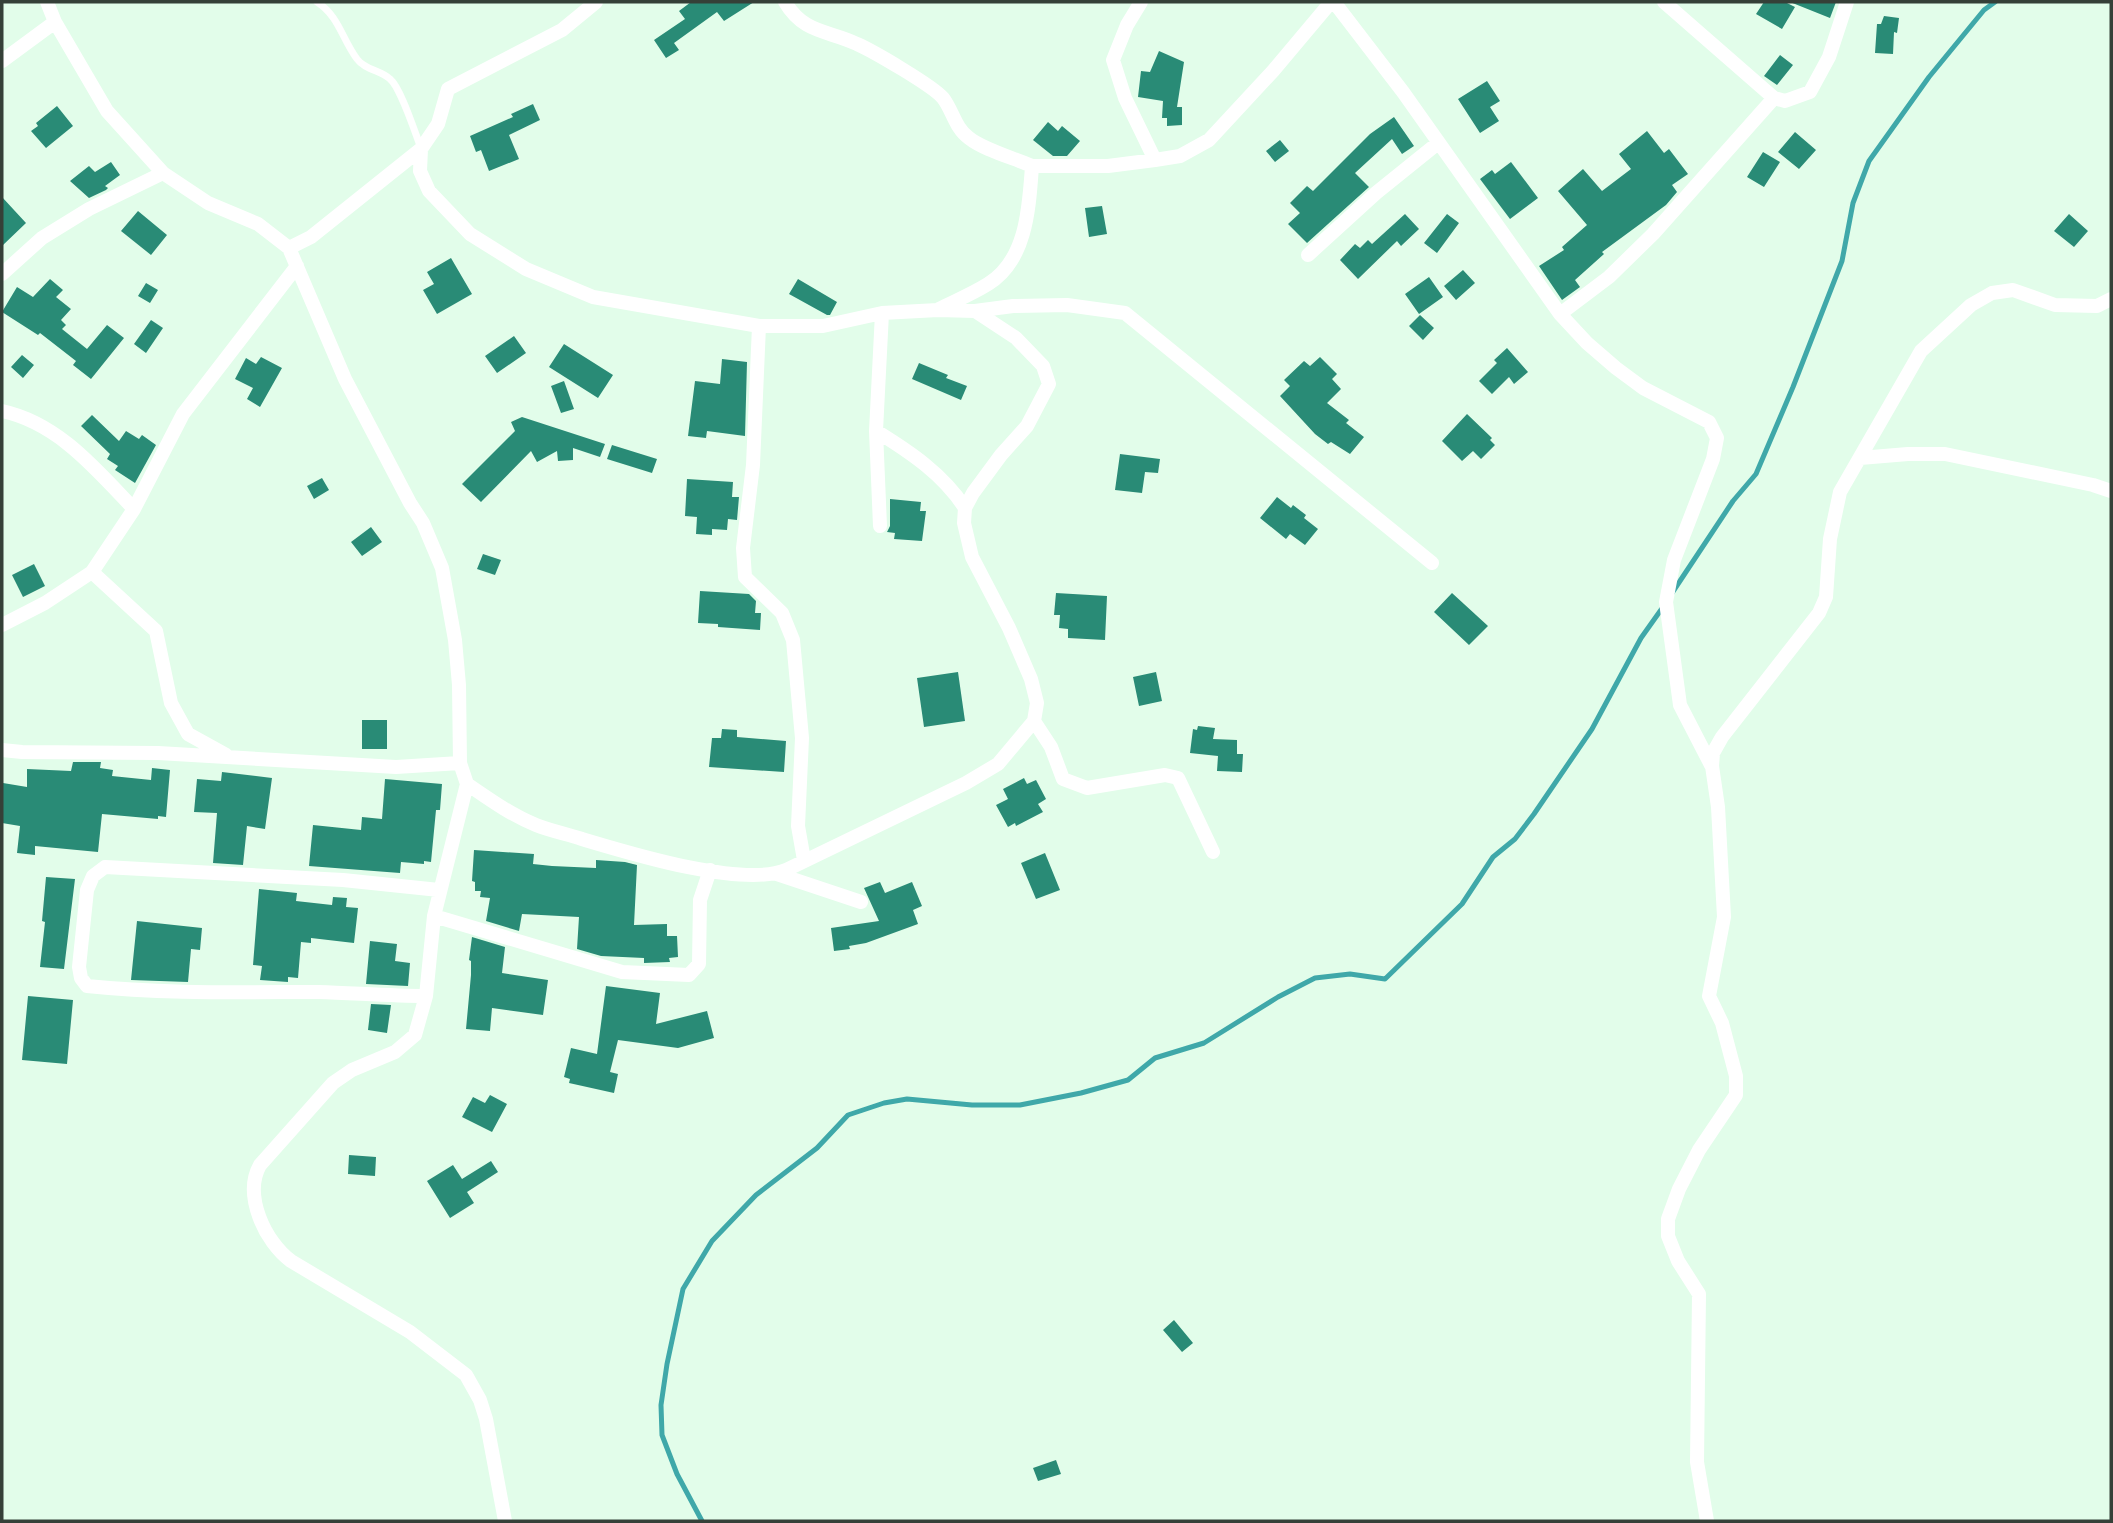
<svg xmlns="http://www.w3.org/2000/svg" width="2113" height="1523" font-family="Quicksand,sans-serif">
  <rect width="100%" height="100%" fill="#e2fdea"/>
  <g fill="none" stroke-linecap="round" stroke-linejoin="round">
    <!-- stream -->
    <path stroke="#3fa8a9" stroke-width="5" d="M 1672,593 L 1733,501 L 1756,474 L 1793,387 L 1842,261 L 1853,203 L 1869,161 L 1929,77 L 1984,10 L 1995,2
      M 702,1521 L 677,1474 L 662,1435 L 661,1405 L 667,1364 L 683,1289 L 712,1241 L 756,1195 L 817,1148 L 848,1115 L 884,1103 L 907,1099 L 972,1105 L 1020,1105 L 1081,1093 L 1128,1080 L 1155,1058 L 1204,1043 L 1278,997 L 1315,978 L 1350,974 L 1385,979 L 1462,904 L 1493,857 L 1515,839 L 1534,814 L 1592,729 L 1641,638 L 1663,607"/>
  </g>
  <!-- building -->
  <path fill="#298b76" d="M 691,2 L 754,2 L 724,21 L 717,12 L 674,43 L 679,50 L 666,58 L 654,40 L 685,19 L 679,11 Z
    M 1764,2 L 1785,2 L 1795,7 L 1782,29 L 1756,14 Z
    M 1790,2 L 1836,2 L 1830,18 Z
    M 1884,16 L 1899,18 L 1897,33 L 1894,32 L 1893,54 L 1875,53 L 1877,24 L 1881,24 Z
    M 1159,51 L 1184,62 L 1177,107 L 1182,107 L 1182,125 L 1167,126 L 1167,118 L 1162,118 L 1163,101 L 1138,97 L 1141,71 L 1150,72 Z
    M 1780,55 L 1793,65 L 1777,85 L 1764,76 Z
    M 1487,81 L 1500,101 L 1490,107 L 1499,121 L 1480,133 L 1458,99 Z
    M 533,104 L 540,120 L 509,135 L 519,159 L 489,171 L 481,150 L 476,152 L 470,136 L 513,117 L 511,114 Z
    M 57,106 L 73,126 L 46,148 L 31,131 L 38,126 L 36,123 Z
    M 1394,117 L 1414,146 L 1402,154 L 1392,139 L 1355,173 L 1369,187 L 1307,243 L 1288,224 L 1300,213 L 1290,203 L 1307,186 L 1313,191 L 1370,134 Z
    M 1048,122 L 1058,131 L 1062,126 L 1080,141 L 1067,156 L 1053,156 L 1033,140 Z
    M 1647,131 L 1664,153 L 1669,149 L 1688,174 L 1672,185 L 1677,192 L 1666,205 L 1602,252 L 1604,254 L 1575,280 L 1580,287 L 1562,300 L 1539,266 L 1564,250 L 1562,247 L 1587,225 L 1558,191 L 1583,169 L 1602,191 L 1631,169 L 1619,154 Z
    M 1795,132 L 1816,150 L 1799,169 L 1778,152 Z
    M 1280,140 L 1289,151 L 1275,162 L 1266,151 Z
    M 1763,152 L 1780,162 L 1764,187 L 1747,177 Z
    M 111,162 L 120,175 L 105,186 L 108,188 L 106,190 L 89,198 L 70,181 L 89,166 L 95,172 Z
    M 1511,162 L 1538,198 L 1510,219 L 1480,179 L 1492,170 L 1495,174 Z
    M 2,197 L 26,223 L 2,246 Z
    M 1102,206 L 1107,234 L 1089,237 L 1085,208 Z
    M 138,211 L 167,235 L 151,255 L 121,231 Z
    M 1405,214 L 1419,229 L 1401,246 L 1397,241 L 1358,279 L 1340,260 L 1355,244 L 1360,248 L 1368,240 L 1372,244 Z
    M 1447,214 L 1459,223 L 1437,253 L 1424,243 Z
    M 2069,214 L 2088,231 L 2074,247 L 2054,231 Z
    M 451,258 L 472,294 L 437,314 L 423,290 L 434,284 L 427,272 Z
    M 1463,270 L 1475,283 L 1456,300 L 1444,286 Z
    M 1429,277 L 1443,297 L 1419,314 L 1405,294 Z
    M 50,279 L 63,290 L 56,297 L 71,309 L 61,320 L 66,325 L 62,329 L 87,349 L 107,325 L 124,338 L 91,379 L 73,365 L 76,361 L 40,333 L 38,335 L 2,312 L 17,287 L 33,297 Z
    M 798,279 L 837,302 L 830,315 L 827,315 L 789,294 Z
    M 146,283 L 158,290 L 150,303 L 138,296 Z
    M 1420,315 L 1434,328 L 1423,340 L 1409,326 Z
    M 151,320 L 163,328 L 146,353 L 134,344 Z
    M 514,336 L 526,353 L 497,373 L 485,356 Z
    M 564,344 L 613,375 L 598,398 L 549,367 Z
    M 1507,348 L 1528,372 L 1514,384 L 1509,377 L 1492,394 L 1479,381 L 1497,363 L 1494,360 Z
    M 22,355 L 34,365 L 23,378 L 11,367 Z
    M 261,357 L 282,368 L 260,407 L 247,399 L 253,388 L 235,379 L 246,358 L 256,364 Z
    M 1320,357 L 1337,374 L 1332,379 L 1341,389 L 1327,403 L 1349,420 L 1346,423 L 1364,437 L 1350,454 L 1331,442 L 1328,444 L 1315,434 L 1280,396 L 1290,386 L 1284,380 L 1304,361 L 1310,366 Z
    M 722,359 L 747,362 L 745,436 L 707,431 L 706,438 L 688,436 L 695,381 L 720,384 Z
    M 919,363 L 948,375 L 946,378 L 967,386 L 961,400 L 912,379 Z
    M 564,381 L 574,409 L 561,413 L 551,386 Z
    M 1467,414 L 1492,438 L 1490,440 L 1495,445 L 1481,459 L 1473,451 L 1462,461 L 1442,441 Z
    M 92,415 L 119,441 L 126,431 L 139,439 L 142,435 L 156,445 L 135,483 L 115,470 L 118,466 L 107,459 L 110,454 L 81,426 Z
    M 522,417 L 605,444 L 600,457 L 573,448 L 573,460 L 558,461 L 557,451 L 537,462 L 531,451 L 481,502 L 462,484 L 515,431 L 511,422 Z
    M 612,445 L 657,459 L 652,473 L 607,459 Z
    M 1120,454 L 1160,459 L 1158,473 L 1145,472 L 1142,493 L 1115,490 Z
    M 322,478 L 329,490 L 314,499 L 307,486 Z
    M 687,479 L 733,482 L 732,497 L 739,497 L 737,520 L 728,519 L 727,530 L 712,529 L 712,535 L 696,534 L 697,517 L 685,516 Z
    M 1277,497 L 1291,508 L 1293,505 L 1306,515 L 1304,518 L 1318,529 L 1305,545 L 1290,534 L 1286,539 L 1260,518 Z
    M 890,499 L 921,502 L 920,511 L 926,511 L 922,541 L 894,539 L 895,533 L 887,532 L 890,526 Z
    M 371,527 L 382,542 L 362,556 L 351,542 Z
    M 483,554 L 501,560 L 495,575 L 477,569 Z
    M 34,564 L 45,586 L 23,597 L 12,575 Z
    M 700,591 L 749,594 L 756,601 L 755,613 L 761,613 L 760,630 L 718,627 L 718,624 L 698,623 Z
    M 1056,593 L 1107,596 L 1105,640 L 1068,638 L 1068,629 L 1059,628 L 1060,615 L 1054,615 Z
    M 1452,593 L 1488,626 L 1469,645 L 1434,612 Z
    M 958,672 L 965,721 L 924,727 L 917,678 Z
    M 1156,672 L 1162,701 L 1139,706 L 1133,677 Z
    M 362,720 L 387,720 L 387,749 L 362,749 Z
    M 1198,726 L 1215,728 L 1213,739 L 1237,740 L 1237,754 L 1243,754 L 1242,772 L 1217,771 L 1218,756 L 1190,753 L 1193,729 L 1197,730 Z
    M 722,729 L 737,730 L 737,737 L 786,741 L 784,772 L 709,767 L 712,738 L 721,738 Z
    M 73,762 L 101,762 L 100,768 L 113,770 L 112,776 L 151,780 L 152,768 L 170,770 L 166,817 L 158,816 L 158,819 L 102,814 L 98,852 L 35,846 L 35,855 L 17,853 L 20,826 L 2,823 L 3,783 L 27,787 L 27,769 L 71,771 Z
    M 222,772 L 272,778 L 265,829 L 247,826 L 243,865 L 213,863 L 217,813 L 194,812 L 197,779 L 221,781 Z
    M 1024,778 L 1027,784 L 1036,780 L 1046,799 L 1038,804 L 1043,812 L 1016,826 L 1015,823 L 1008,827 L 996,805 L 1008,799 L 1003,789 Z
    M 385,779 L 442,784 L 440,810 L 436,810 L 431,862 L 424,861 L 424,864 L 401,862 L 400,873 L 309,866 L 313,825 L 361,830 L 362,817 L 382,819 Z
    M 474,850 L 534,854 L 533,864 L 552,866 L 596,868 L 596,860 L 625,862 L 637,865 L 634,925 L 667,924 L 667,936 L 677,936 L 678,957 L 669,958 L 670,962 L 644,963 L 644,958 L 601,956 L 577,949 L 579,917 L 522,914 L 519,931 L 486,921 L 490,898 L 480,897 L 481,891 L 475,891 L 475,882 L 472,881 Z
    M 1045,853 L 1060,890 L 1036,899 L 1021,863 Z
    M 46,877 L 75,879 L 64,969 L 40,967 L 45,922 L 42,921 Z
    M 880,882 L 885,893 L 912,882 L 922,906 L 913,910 L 918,924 L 866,943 L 849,946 L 850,949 L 834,951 L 831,928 L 879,921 L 864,888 Z
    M 259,889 L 297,893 L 296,901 L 332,905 L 333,897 L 347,898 L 346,907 L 358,908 L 354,943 L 311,938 L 311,943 L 301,942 L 298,978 L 288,977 L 288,982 L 260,980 L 262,966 L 253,965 Z
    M 137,921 L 202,928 L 200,950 L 191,949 L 188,982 L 131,980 Z
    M 472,937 L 505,947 L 502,973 L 548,980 L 543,1015 L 492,1008 L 490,1031 L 466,1029 L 471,975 L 471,961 L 469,960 Z
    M 370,941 L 397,944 L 395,961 L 410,963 L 408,986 L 366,984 Z
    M 606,986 L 660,993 L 656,1024 L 707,1011 L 714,1038 L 678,1048 L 618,1040 L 610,1072 L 618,1074 L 614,1093 L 569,1083 L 570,1079 L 564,1077 L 571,1048 L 597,1054 Z
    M 28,996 L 73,1000 L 67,1064 L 22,1060 Z
    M 371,1004 L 391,1005 L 387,1033 L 368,1030 Z
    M 490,1095 L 507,1104 L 492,1132 L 462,1117 L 473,1097 L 485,1103 Z
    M 349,1155 L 376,1157 L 375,1176 L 348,1174 Z
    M 491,1161 L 498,1172 L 467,1192 L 474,1203 L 450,1218 L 427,1181 L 453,1165 L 462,1179 Z
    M 1174,1320 L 1193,1343 L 1182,1352 L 1163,1330 Z
    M 1056,1460 L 1061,1474 L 1038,1481 L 1033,1468 Z"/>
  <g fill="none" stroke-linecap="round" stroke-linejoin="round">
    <!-- service -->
    <path stroke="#fff" stroke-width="7" d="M 317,2 C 339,16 342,39 357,59 C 365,70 380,70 390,79 C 401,88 415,133 421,148"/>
    <!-- minor -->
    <path stroke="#fff" stroke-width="14" d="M 47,2 L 55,22 L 107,111 L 163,173 L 208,203 L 258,224 L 289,248 L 345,379 L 410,503 L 423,523 L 442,568 L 455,640 L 459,685 L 460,763 L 467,784 L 434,916 L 426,996 L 415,1035 L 395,1052 L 352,1070 L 333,1083 L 260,1165 C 243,1195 265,1242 291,1261 L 410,1332 L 466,1375 L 480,1400 L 486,1419 L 505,1521
      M 785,2 C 804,34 828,30 857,44 C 873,51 933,86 943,98 C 953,111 955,128 969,138 C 984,150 1014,158 1032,166 C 1029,207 1027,260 988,284 C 972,294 955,301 939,309
      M 1141,2 L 1127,25 L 1113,60 L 1125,98 L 1155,160
      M 1334,2 L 1403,92 L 1560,314 L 1587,343 L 1616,368 L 1643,388 L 1709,422 L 1717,438 L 1713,459 L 1674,560 L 1666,602 L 1680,705 L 1711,765
      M 1664,2 L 1774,98 L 1785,101 L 1810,92 L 1829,57 L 1847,2
      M 2,61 L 55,22
      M 421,149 L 420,171 L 429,191 L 470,234 L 526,269 L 593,297 L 759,326 L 823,326 L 882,313 L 938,310 L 975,311 L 1016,338 L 1043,366 L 1049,384 L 1027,426 L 1001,455 L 973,493 L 965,508 L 964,523 L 972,557 L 1009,628 L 1031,679 L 1037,703 L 1034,721 L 998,764 L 966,783 L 786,870 C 742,888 629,853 582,839 C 567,834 551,831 536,825 C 511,815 489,799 467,784
      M 1032,166 L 1108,166 L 1155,160 L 1180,156 L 1209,140 L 1273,71 L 1331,2
      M 289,248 L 311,237 L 421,149 L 438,124 L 448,89 L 562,30 L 596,2
      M 1308,255 L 1376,193 L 1438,143
      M 2,274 L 42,238 L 89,209 L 163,173
      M 975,311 L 1013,306 L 1067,305 L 1125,313 L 1432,563
      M 882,313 L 876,431 C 910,452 943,474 965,508
      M 1560,314 L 1609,277 L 1653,234 L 1774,98
      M 759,326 L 753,465 L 743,548 L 745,577 L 782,613 L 793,640 L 802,738 L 798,826 L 804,860
      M 2,411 C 58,423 96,469 134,509
      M 876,431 L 880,526
      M 1860,458 L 1908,454 L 1945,454 L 2093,485 L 2111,491
      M 92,572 L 156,631 L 171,703 L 188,734 L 226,755
      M 2,625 L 45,603 L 92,572 L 134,509 L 183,414 L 297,266
      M 1034,721 L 1051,747 L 1063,779 L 1087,788 L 1165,775 L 1178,778 L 1213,852
      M 2,750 L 22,752 L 158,753 L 396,767 L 460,763
      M 777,874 L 861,902
      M 434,916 L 622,972 L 689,975 L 699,964 L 700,900 L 710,870
      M 426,996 C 390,996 354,993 319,992 C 241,992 164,994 87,986 L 81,978 L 79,967 L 87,890 L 93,876 L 105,867 L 343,880 L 439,890
      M 1707,1521 L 1697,1462 L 1699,1294 L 1678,1261 L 1668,1236 L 1668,1219 L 1679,1189 L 1699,1150 L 1736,1095 L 1736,1076 L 1722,1023 L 1709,996 L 1724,917 L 1718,807 L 1712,766 L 1713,753 L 1722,737 L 1819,613 L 1826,597 L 1830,539 L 1840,492 L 1921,351 L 1971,305 L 1992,293 L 2013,290 L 2055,305 L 2097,306 L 2111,299"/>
  </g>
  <!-- border -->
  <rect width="2113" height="1523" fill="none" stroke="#354038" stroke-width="7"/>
</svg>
